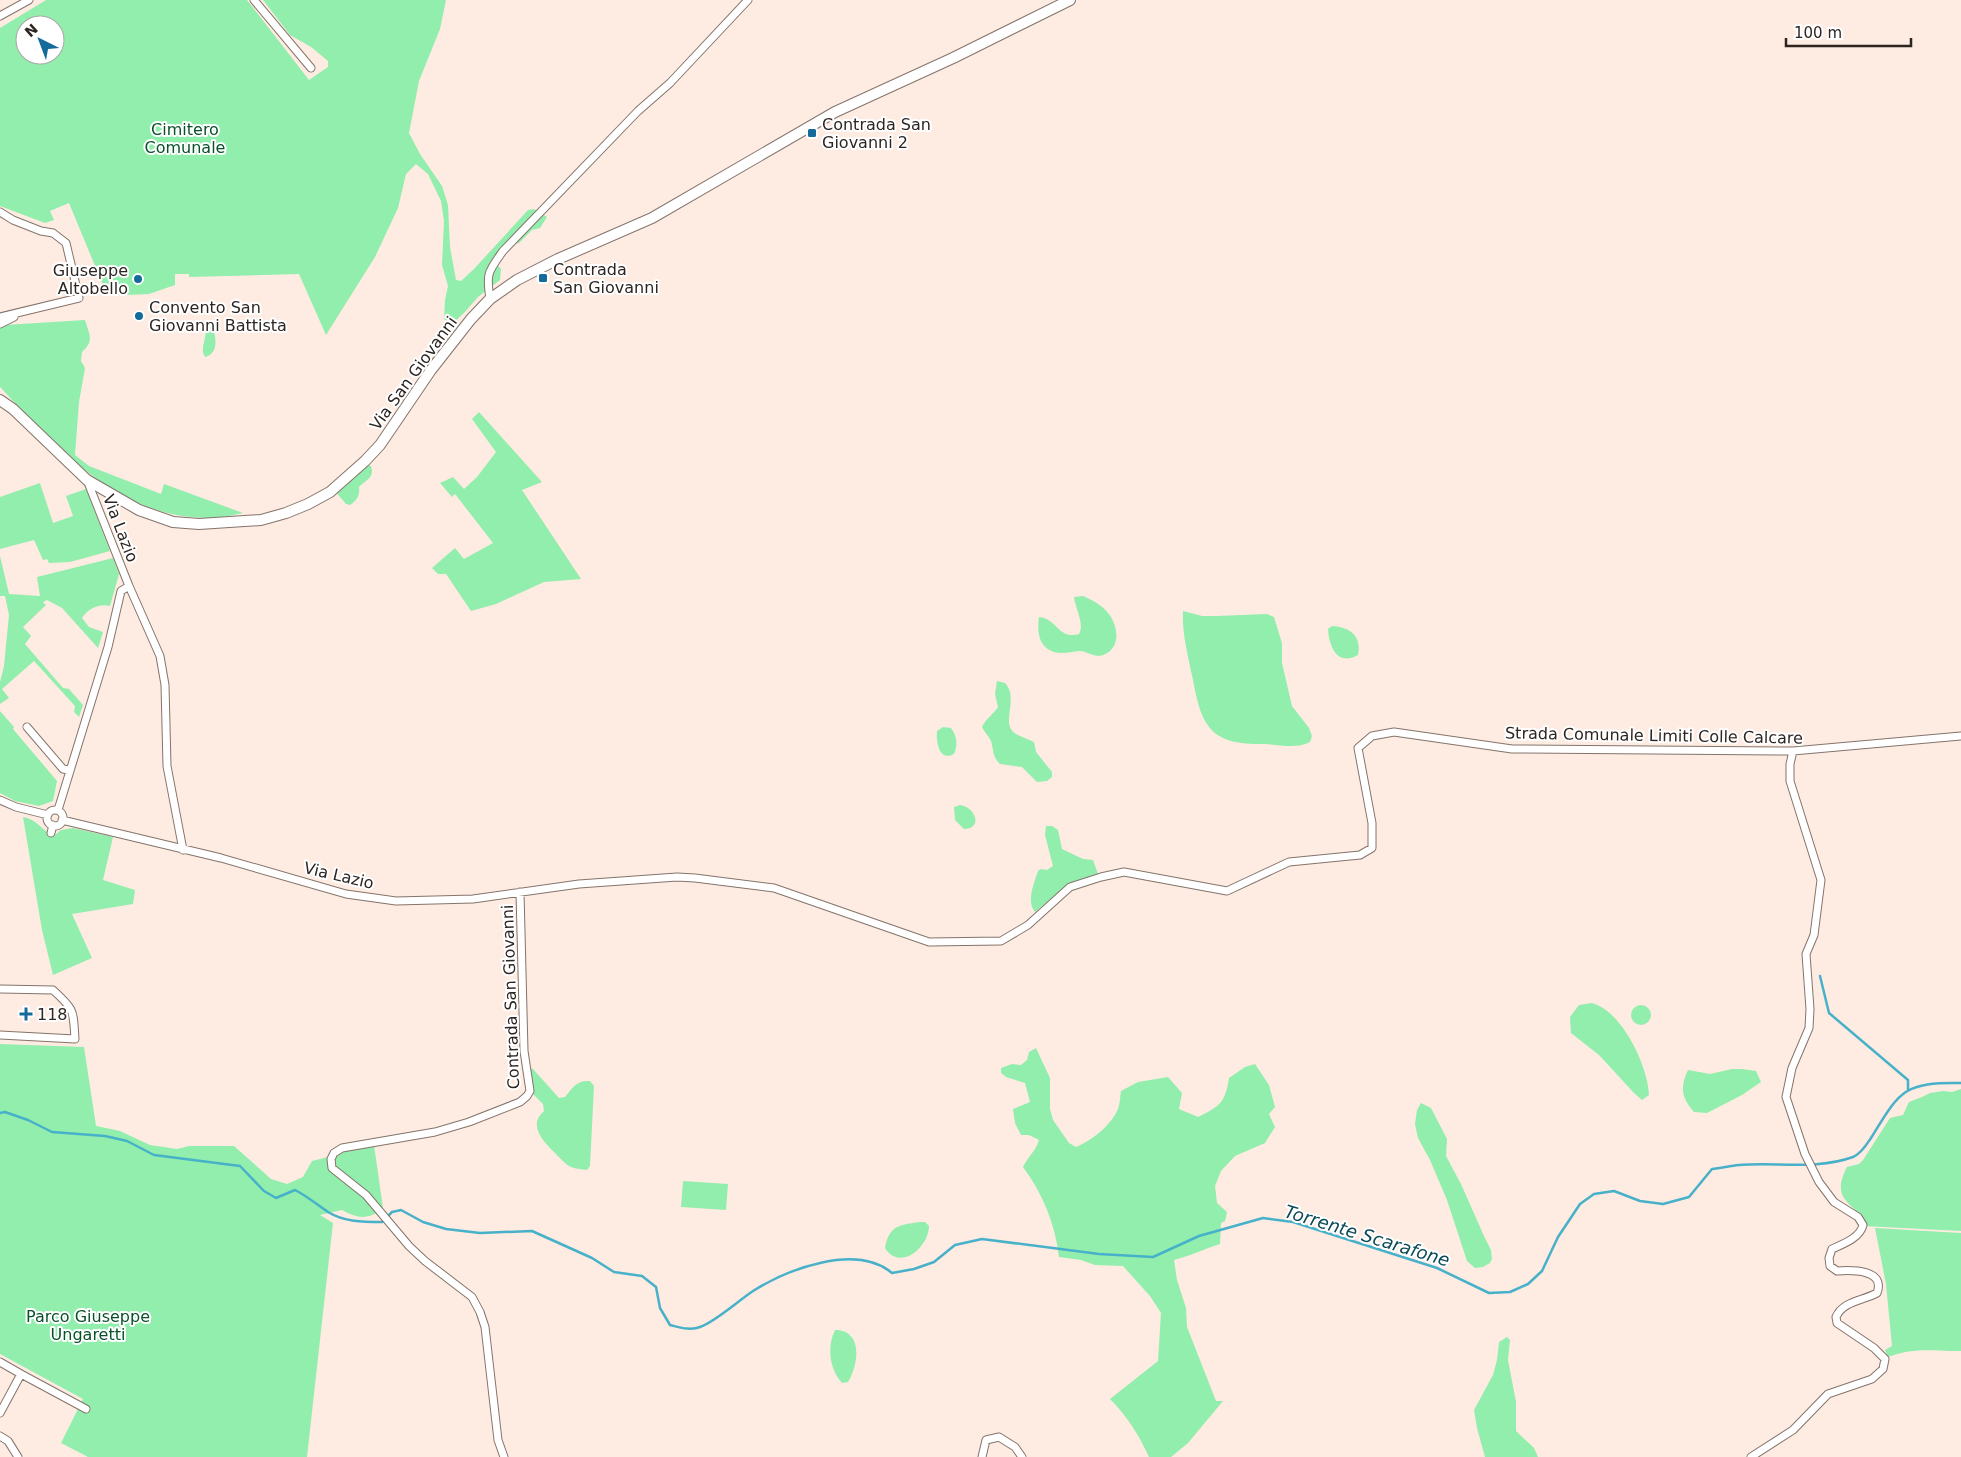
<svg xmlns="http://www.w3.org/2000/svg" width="1961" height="1457" font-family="'DejaVu Sans',sans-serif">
  <rect width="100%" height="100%" fill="#feebe1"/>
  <!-- green -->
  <path fill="#92eead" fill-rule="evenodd" d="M 46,0 L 247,0 L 309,80 L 328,67 L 328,61 L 311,47 L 290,35 L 263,0 L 446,0 L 440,29 L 419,81 L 409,133 L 420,154 L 442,186 L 448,205 L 450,247 L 456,280 L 461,281 L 474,269 L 528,210 L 534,209 L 547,217 L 540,228 L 532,230 L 519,243 L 503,246 L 492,259 L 501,269 L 500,280 L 478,297 L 464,313 L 452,324 L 444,319 L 445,300 L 448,286 L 442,265 L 444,221 L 441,201 L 428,174 L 416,164 L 406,174 L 398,208 L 375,257 L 326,335 L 299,274 L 189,277 L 189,274 L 175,274 L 175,285 L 149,294 L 126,295 L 126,284 L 119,284 L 105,290 L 69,203 L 50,211 L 54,220 L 45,223 L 0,206 L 0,28 ZM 25,25 L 55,25 L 55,55 L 25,55 Z
    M 85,320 C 89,334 95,341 82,352 L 81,361 L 85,368 L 79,402 L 75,455 L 89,466 L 161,494 L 164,484 L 243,513 C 234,515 223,517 213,518 C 121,520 60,451 2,389 L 0,387 L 0,328 L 5,325 Z
    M 203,321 L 211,324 C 216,334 220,354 205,357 C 198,346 211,336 203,321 Z
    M 479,412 L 542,482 L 522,490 L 581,579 L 544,582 L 496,604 L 471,611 L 446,574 L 438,574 L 432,568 L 455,548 L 464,559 L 493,543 L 455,494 L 452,497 L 440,483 L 453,477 L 464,489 L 477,477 L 496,452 L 472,419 Z
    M 366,464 L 371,466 C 375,478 366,480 359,487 C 360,496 357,500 350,505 L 346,504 L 335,491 Z
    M 40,483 L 53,523 L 73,516 L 66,496 L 86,489 L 110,551 L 70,562 L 49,563 L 47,559 L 43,560 L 34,540 L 0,549 L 0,497 Z
    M 0,556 L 9,594 L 40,596 L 37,577 L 113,558 L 119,574 L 110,606 C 100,603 88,608 82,618 L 89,627 L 103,632 L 98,648 L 62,608 L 47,600 L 43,602 L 46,605 L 23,627 L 31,636 L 25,644 L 63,688 L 69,689 L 83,705 L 79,717 L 74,712 L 75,706 L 34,661 L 2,689 L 9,698 L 0,704 L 0,682 L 4,666 L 9,615 L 5,596 L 0,596 Z
    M 1083,596 C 1092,600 1102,605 1108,613 C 1118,625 1122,648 1103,655 C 1096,658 1088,652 1081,651 C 1073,651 1063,655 1054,652 C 1038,647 1037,631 1039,617 C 1058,619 1058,640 1079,634 C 1085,624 1075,608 1074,597 Z
    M 1183,611 L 1202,616 L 1217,616 L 1267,614 L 1274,617 L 1282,643 L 1282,663 L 1292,706 L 1309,728 L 1312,736 L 1310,742 C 1297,749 1280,745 1265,744 C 1252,744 1235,744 1223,738 C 1198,726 1197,695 1191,671 C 1187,651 1182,632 1183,611 Z
    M 1332,626 C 1350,627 1362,636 1358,655 C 1337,667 1329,646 1328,629 Z
    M 997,681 L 1005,683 C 1020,699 999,724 1016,734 C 1021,737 1028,739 1034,742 L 1036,752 L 1052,772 L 1052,777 L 1047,781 L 1037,782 L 1022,767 L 1000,764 C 992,756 994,751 991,741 C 989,736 984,732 982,727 C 986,718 993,715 998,707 L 995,694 Z
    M 0,711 L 14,727 L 13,729 L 57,781 L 53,801 L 39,806 L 15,801 L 0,793 Z
    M 943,727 L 951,728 C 957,736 958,745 954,754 C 939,762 936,742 937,731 Z
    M 960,805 C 976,807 983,829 964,829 L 955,820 L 954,807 Z
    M 23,817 C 39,820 43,833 55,835 L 61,830 L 73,828 L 113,837 L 103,880 L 135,890 L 133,904 L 72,914 L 92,958 L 53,975 L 42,930 Z
    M 1046,826 L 1052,826 L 1058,830 L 1062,849 L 1083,859 L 1093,860 L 1098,874 L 1066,886 L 1035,912 C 1026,902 1034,883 1038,871 L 1041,869 L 1047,870 L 1053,866 L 1045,835 Z
    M 1592,1003 C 1622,1011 1648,1066 1649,1095 L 1642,1100 L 1634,1093 L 1599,1055 L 1571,1033 L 1570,1017 L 1579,1005 Z
    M1631 1015a10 10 0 1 1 20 0a10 10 0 1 1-20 0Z
    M 0,1044 L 84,1047 L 96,1126 L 120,1131 L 150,1145 L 177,1149 L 189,1146 L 234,1146 L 271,1179 L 287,1184 L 303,1177 L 312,1161 L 328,1157 L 336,1157 L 340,1153 L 374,1145 L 383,1208 C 369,1220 358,1219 342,1210 L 320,1215 L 333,1223 L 307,1457 L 88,1457 L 61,1443 L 83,1399 L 0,1354 Z
    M 1036,1048 L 1050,1078 L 1050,1109 L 1053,1120 L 1069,1143 L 1076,1147 C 1091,1141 1110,1126 1117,1111 C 1120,1106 1120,1097 1121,1091 L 1138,1082 L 1168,1077 L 1182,1093 L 1179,1109 L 1198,1117 C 1220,1106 1225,1103 1229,1078 L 1245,1067 L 1255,1064 L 1269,1085 L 1275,1107 L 1269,1114 L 1275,1127 L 1265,1143 L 1235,1156 L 1221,1171 L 1215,1186 L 1217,1203 L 1227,1212 L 1225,1221 L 1221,1223 L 1220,1244 C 1204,1249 1190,1256 1174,1260 L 1177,1280 L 1186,1308 L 1187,1327 L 1216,1401 L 1223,1401 L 1188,1443 L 1171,1457 L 1149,1457 C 1139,1435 1127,1416 1110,1399 L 1158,1361 L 1161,1313 L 1150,1296 L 1123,1266 L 1095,1265 L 1081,1260 L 1059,1257 C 1055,1224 1043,1194 1023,1167 C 1028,1156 1036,1151 1039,1140 L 1029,1135 L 1021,1135 L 1015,1123 L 1013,1109 L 1030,1102 L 1025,1083 L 1006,1077 L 1001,1073 L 1001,1068 L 1012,1064 L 1021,1065 L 1027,1060 L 1029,1052 Z
    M 527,1067 L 533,1069 L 559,1098 L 565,1097 C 572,1088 577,1080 590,1081 L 594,1086 L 590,1166 L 587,1170 C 582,1169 576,1169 571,1167 C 566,1165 560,1158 556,1154 C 544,1142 527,1126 544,1111 L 543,1104 L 532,1093 Z
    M 1732,1069 L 1742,1069 L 1756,1071 L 1761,1082 L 1742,1095 L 1707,1113 L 1694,1112 C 1681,1097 1680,1087 1688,1070 L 1710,1074 Z
    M 1961,1089 L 1961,1231 L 1864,1226 C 1862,1203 1827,1205 1847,1167 L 1859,1164 L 1863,1160 L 1890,1118 L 1903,1115 L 1909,1102 L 1922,1097 L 1930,1093 L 1943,1091 L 1952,1092 Z
    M 1421,1103 L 1431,1108 L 1447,1139 L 1446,1156 L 1461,1184 L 1484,1236 L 1491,1250 L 1492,1259 L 1490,1263 L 1483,1267 L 1475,1268 L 1467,1261 L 1447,1200 L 1430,1160 L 1418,1138 L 1415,1124 L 1417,1110 Z
    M 683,1181 L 728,1184 L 726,1210 L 681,1207 Z
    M 920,1222 L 925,1222 L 929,1226 C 929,1247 900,1272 885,1248 C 889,1225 900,1225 920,1222 Z
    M 1875,1228 L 1961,1233 L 1961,1351 C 1935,1351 1913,1347 1888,1357 L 1885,1350 L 1892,1346 L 1886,1284 Z
    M 835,1330 C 863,1330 859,1364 848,1382 L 842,1383 C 829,1369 827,1346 835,1330 Z
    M 1507,1337 L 1510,1340 L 1508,1360 L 1516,1402 L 1516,1431 L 1534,1448 L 1538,1457 L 1485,1457 L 1477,1428 L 1474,1410 L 1493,1375 L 1497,1360 L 1499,1342 Z"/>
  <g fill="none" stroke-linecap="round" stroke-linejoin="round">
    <!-- stream -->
    <path stroke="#47b1ca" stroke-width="2.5" d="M 1820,976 L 1829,1013 L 1908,1080 L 1908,1089
      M 0,1113 L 5,1112 L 28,1120 L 52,1132 L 105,1136 L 127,1141 L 154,1155 L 240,1166 L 264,1191 L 276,1198 L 295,1190 C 307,1196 316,1204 328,1212 C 344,1222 363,1222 382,1222 L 392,1212 L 401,1210 L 423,1222 L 446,1229 L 480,1233 L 532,1231 L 592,1258 L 614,1272 L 642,1276 L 656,1287 L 660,1308 L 670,1325 C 679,1327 690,1331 700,1327 C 715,1322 738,1301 753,1291 C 788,1269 856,1243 892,1273 L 914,1269 L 934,1262 L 955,1245 L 982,1239 L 1099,1254 L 1153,1257 L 1199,1236 L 1263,1218 L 1293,1222 L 1437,1268 L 1489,1293 L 1510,1292 L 1528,1284 L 1542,1271 L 1558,1237 L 1580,1204 L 1594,1194 L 1614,1191 L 1640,1201 L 1663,1204 L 1689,1197 L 1712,1169 C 1721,1168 1730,1166 1739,1165 C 1777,1162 1817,1170 1853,1157 C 1861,1154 1867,1144 1871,1138 C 1900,1091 1903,1082 1961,1083"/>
    <!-- minor casing -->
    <g stroke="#84746b" stroke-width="9">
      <path id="minor" d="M 254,0 L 311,68
        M 0,16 L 29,0
        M 0,212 L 13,220 L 41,231 L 53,233 L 66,243 L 79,298 L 0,317
        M 490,299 C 486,273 488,272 503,251 L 638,111 L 670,83 L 748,0
        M 0,324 L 14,317
        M 87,480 L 129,586 L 160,656 L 165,685 L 167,766 L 183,850
        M 27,727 L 63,769 L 69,770
        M 0,800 L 16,807 L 48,815
        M 58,810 L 108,647 L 121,591 L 129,586
        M47 818a8 8 0 1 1 16 0a8 8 0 1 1-16 0Z
        M 62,820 L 221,858 L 346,894 L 396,901 L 473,899 L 579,884 L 677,877 L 695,878 L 774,888 L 929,942 L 1001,941 L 1028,925 L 1070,887 L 1101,877 L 1124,872 L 1227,891 L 1289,862 L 1360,855 L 1372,848 L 1372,823 L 1358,748 L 1372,736 L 1394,732 L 1512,749 L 1793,751 L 1961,736
        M 51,833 L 53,825
        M 0,989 L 53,990 C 75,1010 73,1010 75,1039 L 0,1035
        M 0,1362 L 21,1374
        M 0,1413 L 21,1374 L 86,1409
        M 0,1436 L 8,1441 L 18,1457
        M 504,1457 L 498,1440 L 485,1327 L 480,1312 L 472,1297 L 425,1261 L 409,1246 L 366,1195 L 332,1168 L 331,1159 L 334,1153 L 342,1148 L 435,1132 L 469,1122 L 520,1102 L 527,1096 L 530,1091 L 524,1051 L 520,892
        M 982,1457 L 986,1440 L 999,1437 L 1015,1447 L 1022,1457
        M 1751,1457 L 1793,1430 L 1828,1394 L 1872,1379 L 1883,1369 L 1885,1359 L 1874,1348 L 1837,1323 L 1836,1317 C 1843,1301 1862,1301 1877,1293 C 1886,1269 1851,1270 1837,1271 L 1830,1266 L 1829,1258 L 1832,1249 C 1843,1244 1860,1238 1863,1225 L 1858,1217 L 1834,1202 L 1819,1182 L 1805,1154 L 1786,1097 L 1792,1068 L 1809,1028 L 1810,1009 L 1806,954 L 1814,935 L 1821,880 L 1790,781 L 1790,764 L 1793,751"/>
    </g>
    <!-- secondary casing -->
    <g stroke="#84746b" stroke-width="12">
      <path id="secondary" d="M 0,400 L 13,409 L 87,480 L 139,510 L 173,522 L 199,524 L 261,520 L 286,513 L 308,504 L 330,492 L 365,461 L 380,445 L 431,370 L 471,319 L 490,299 L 517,280 L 558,259 L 652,218 L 835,112 L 953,58 L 1070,0"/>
    </g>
    <!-- minor -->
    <use href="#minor" stroke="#fff" stroke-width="7"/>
    <!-- secondary -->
    <use href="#secondary" stroke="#fff" stroke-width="10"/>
  </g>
  <!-- markers -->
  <g fill="#146a9a" stroke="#fff" stroke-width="2">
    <rect x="807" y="128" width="10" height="10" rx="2.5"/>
    <rect x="538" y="273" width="10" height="10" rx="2.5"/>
    <circle cx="138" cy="279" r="5"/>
    <circle cx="139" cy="316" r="5"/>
    <path d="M23.5 1006.5h5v5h5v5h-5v5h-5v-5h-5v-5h5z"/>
  </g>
  <g text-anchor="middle" stroke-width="4" stroke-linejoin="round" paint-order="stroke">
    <!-- poi labels -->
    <g font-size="16" fill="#2c2522" stroke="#fff" text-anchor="start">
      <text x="822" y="130">Contrada San<tspan x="822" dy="18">Giovanni 2</tspan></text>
      <text x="553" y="275">Contrada<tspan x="553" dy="18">San Giovanni</tspan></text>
      <text x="128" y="276" text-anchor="end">Giuseppe<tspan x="128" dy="18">Altobello</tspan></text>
      <text x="149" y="313">Convento San<tspan x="149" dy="18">Giovanni Battista</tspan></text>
      <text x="37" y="1020">118</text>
    </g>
    <!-- park labels -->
    <g font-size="16" fill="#095129" stroke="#fff">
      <text x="185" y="135">Cimitero<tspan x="185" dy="18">Comunale</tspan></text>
      <text x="88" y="1322">Parco Giuseppe<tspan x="88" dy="18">Ungaretti</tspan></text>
    </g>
    <!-- street labels -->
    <g font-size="16" fill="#2c2522" stroke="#fff">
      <text transform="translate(413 373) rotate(-54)" y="6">Via San Giovanni</text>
      <text transform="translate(121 528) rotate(69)" y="6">Via Lazio</text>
      <text transform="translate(1654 735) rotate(1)" y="6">Strada Comunale Limiti Colle Calcare</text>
      <text transform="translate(339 875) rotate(13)" y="6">Via Lazio</text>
      <text transform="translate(510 997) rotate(-92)" y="6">Contrada San Giovanni</text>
    </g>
    <!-- water labels -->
    <g font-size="18" font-style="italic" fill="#0a4a57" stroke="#fff">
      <text transform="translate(1367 1236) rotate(17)" y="6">Torrente Scarafone</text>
    </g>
  </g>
  <!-- north arrow -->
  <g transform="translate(40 40) rotate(318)"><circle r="24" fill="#ffffff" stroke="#aba8a7"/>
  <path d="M0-4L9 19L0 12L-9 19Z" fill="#146a9a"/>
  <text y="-8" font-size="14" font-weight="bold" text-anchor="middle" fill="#2c2522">N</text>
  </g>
  <!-- scale -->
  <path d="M1786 38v8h125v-8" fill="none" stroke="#2c2522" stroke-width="2.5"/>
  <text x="1794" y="38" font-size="15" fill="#2c2522" stroke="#ffffff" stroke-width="4" paint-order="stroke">100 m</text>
</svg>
